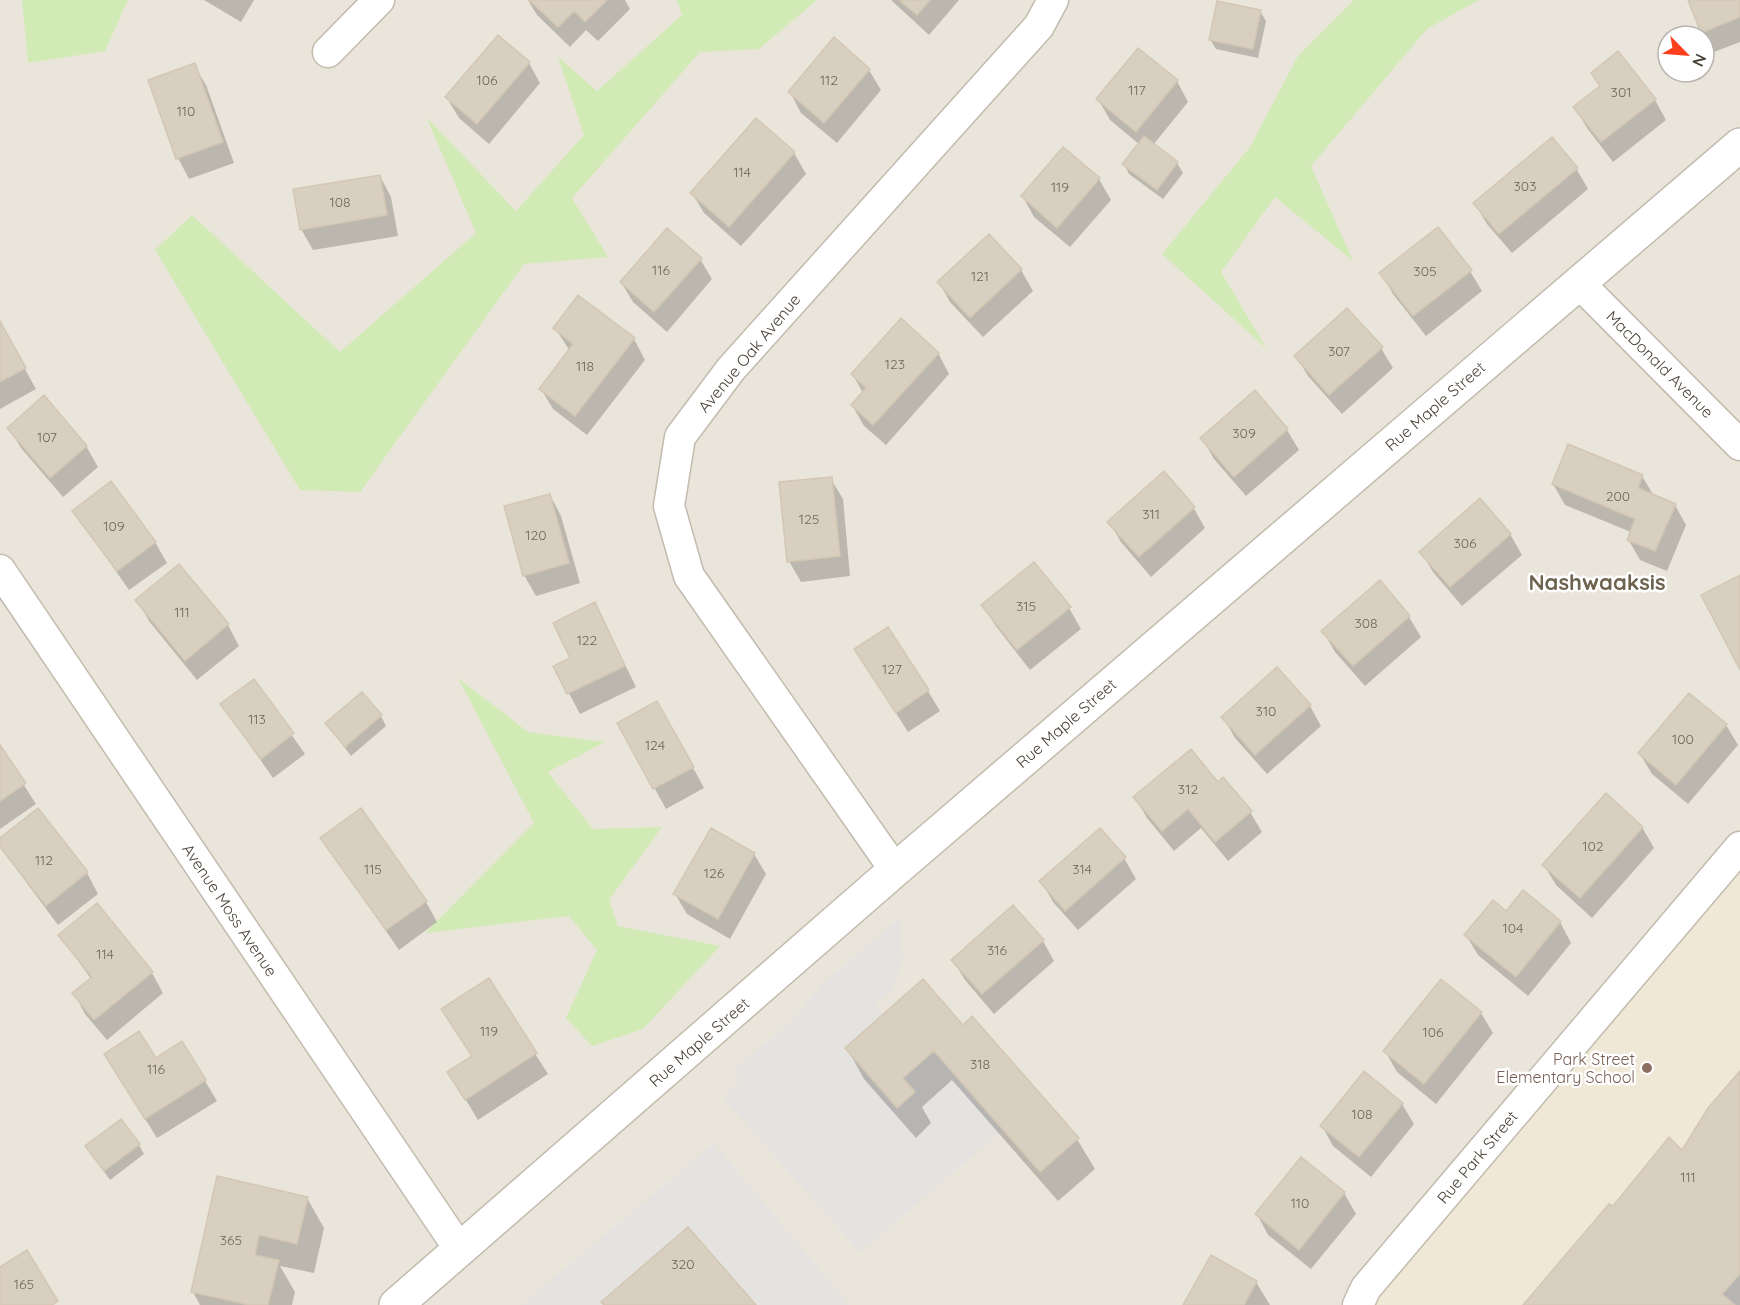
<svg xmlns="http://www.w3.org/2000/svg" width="1740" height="1305" font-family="Quicksand,sans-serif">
  <rect width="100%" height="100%" fill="#f6f3ec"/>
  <!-- residential -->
  <path fill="#eae5da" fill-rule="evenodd" d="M 0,0 L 1740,0 L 1740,847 L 1358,1305 L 0,1305 ZM 1668,36 L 1704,36 L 1704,72 L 1668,72 Z"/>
  <!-- education -->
  <path fill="#efe8d6" d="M 1740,847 L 1740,1305 L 1358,1305 Z"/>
  <!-- green -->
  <path fill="#d2eab5" d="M 22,0 L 128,0 L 105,51 L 28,63 Z
    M 677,0 L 817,0 L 759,49 L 700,52 L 572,198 L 608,257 L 524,264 L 360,492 L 300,490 L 155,250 L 192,215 L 340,352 L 476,233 L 427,118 L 516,211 L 584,135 L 558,57 L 597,91 L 682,15 Z
    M 1354,0 L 1479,0 L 1427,29 L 1311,166 L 1353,261 L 1275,197 L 1221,272 L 1267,349 L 1162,254 L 1250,147 L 1298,56 Z
    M 458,678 L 528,732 L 605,742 L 548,772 L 593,829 L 662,827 L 609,900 L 618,926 L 720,946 L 643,1029 L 592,1046 L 566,1018 L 597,950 L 569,916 L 425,933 L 534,823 Z"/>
  <!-- parking -->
  <path fill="#e5e3e0" d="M 900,917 L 903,956 L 894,987 L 876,1005 L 883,1014 L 845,1048 L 897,1108 L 915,1092 L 903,1078 L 934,1051 L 1003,1130 L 860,1253 L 722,1097 L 741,1080 L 732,1071 L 791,1021 L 823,983 Z
    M 714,1143 L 850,1305 L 521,1305 Z
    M 1740,1274 L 1740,1305 L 1735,1305 L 1722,1294 Z"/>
  <!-- shadow -->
  <path fill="#0003" d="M 204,0 L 254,0 L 241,22 Z
    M 528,0 L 625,0 L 630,9 L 598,41 L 586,30 L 570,47 L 537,15 Z
    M 891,0 L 959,0 L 929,35 Z
    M 1690,0 L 1740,0 L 1740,42 L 1714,52 Z
    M 1260,11 L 1266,21 L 1258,58 L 1216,49 L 1210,39 Z
    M 529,63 L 540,83 L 489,144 L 459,118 L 447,98 Z
    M 194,65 L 206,85 L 234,163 L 189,179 L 178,158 Z
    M 869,70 L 881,90 L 837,143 L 801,113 L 790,92 Z
    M 1593,74 L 1655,100 L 1666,120 L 1613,162 L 1587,128 L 1575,107 L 1601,87 Z
    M 1177,81 L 1188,102 L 1153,145 L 1177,163 L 1183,173 L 1163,199 L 1129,174 L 1124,164 L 1139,144 L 1110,120 L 1098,99 Z
    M 794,153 L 806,174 L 741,246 L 704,213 L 692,193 Z
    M 1576,168 L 1588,189 L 1512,253 L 1487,224 L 1475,204 Z
    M 380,176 L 391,197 L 398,236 L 313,250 L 301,229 Z
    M 1099,179 L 1111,200 L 1070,247 L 1034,217 L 1023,197 Z
    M 989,236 L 1021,270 L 1033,291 L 983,337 L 950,302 L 939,282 Z
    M 700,259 L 712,279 L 667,332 L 633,302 L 621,282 Z
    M 1470,271 L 1482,291 L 1426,336 L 1393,294 L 1381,273 Z
    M 0,324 L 36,389 L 0,409 Z
    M 555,328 L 634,339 L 645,360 L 587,435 L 553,409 L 541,389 L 570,351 Z
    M 1381,348 L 1393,368 L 1342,414 L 1308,376 L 1296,356 Z
    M 938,353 L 949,374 L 886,445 L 864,426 L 852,405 L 863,393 L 853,375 Z
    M 9,428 L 86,446 L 98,467 L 63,497 L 21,448 Z
    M 1287,430 L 1299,450 L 1246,496 L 1214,459 L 1202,438 Z
    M 1642,476 L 1654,496 L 1675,505 L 1686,525 L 1667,571 L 1640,560 L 1628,539 L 1631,532 L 1565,505 L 1553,484 Z
    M 831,479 L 843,499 L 850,576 L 801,582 L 789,561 Z
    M 550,495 L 561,516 L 580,583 L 536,596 L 524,575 Z
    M 1193,507 L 1205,528 L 1151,577 L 1121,542 L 1109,522 Z
    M 74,511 L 155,542 L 167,563 L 129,590 Z
    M 1510,534 L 1522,555 L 1462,606 L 1433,572 L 1421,552 Z
    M 179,566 L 228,625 L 239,646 L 197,680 L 149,621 L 137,600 Z
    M 1380,582 L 1409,617 L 1421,637 L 1365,686 L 1335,652 L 1323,631 Z
    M 595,604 L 636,687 L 580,714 L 555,667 L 572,658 Z
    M 983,605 L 1069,608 L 1081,629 L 1030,670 L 995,625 Z
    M 856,650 L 928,691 L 940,711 L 908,732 Z
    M 254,681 L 305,754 L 273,778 L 222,705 Z
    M 1310,706 L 1321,726 L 1267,774 L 1235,738 L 1223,717 Z
    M 381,716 L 386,726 L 351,756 L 327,724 Z
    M 669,723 L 704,788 L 666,809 L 619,724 Z
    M 1726,725 L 1738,745 L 1688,804 L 1652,774 L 1640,754 Z
    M 0,748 L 36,804 L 0,829 Z
    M 1217,784 L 1250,812 L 1262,832 L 1228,861 L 1201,828 L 1174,851 L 1147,818 L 1135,797 Z
    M 38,810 L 87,873 L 98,894 L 58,925 L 0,847 L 0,840 Z
    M 1642,827 L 1654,848 L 1592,918 L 1556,885 L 1544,865 Z
    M 322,838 L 426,902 L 437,922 L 399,950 Z
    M 754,854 L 766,874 L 730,939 L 687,914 L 675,894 Z
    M 1124,858 L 1136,879 L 1078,930 L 1053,902 L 1041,881 Z
    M 1506,913 L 1560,922 L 1571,943 L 1528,996 L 1478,955 L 1466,935 Z
    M 60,935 L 152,973 L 163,993 L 107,1040 L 85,1014 L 74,993 L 91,979 Z
    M 1043,941 L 1054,961 L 994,1014 L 965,980 L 953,960 Z
    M 488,980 L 548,1074 L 478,1120 L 449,1072 L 473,1057 L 455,1030 Z
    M 1481,1013 L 1493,1033 L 1436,1104 L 1397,1072 L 1385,1051 Z
    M 963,1027 L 1077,1139 L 1095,1169 L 1058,1201 L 952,1080 L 922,1107 L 931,1123 L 916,1138 L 864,1079 L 847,1048 Z
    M 155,1060 L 205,1081 L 217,1101 L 157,1138 L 117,1074 Z
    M 1740,1073 L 1740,1305 L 1525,1305 L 1613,1208 L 1683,1152 L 1709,1109 Z
    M 1402,1104 L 1414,1124 L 1371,1177 L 1333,1146 L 1322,1126 Z
    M 139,1145 L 144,1154 L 110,1180 L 93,1156 Z
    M 1301,1159 L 1344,1193 L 1356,1214 L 1311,1269 L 1268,1235 L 1257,1214 Z
    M 218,1178 L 307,1198 L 324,1228 L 314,1273 L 280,1266 L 295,1292 L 292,1305 L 200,1305 L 193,1292 Z
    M 1256,1282 L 1270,1305 L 1185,1305 Z"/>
  <!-- building -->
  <path fill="#d8cfc1" stroke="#d3c7b4" stroke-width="1.5" d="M 529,0 L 607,0 L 585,22 L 574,11 L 558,27 Z
    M 899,0 L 930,0 L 917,15 Z
    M 1688,0 L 1740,0 L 1740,17 L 1701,33 Z
    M 1217,1 L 1261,10 L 1253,49 L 1209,40 Z
    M 498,35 L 530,62 L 477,124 L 445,97 Z
    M 834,37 L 870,69 L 824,123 L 788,92 Z
    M 1138,48 L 1178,80 L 1136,132 L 1096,99 Z
    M 1618,51 L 1656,99 L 1601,142 L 1573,107 L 1600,86 L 1591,73 Z
    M 195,63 L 223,142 L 176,159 L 148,80 Z
    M 756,118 L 795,152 L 729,227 L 690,193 Z
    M 1144,136 L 1178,162 L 1157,190 L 1122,164 Z
    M 1552,137 L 1578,168 L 1499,234 L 1473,203 Z
    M 1063,147 L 1100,178 L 1057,228 L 1021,196 Z
    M 380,175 L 387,215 L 300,230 L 293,189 Z
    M 1438,227 L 1472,270 L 1413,316 L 1379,273 Z
    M 667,228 L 702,258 L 654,312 L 620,282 Z
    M 989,234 L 1022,269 L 970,318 L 937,282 Z
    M 578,295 L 635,338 L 575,416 L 539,389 L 573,344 L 553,328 Z
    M 1347,308 L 1383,347 L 1329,395 L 1294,356 Z
    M 901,318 L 939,353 L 873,425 L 851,405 L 866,388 L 851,374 Z
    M 0,321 L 26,368 L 0,382 Z
    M 1255,390 L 1288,429 L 1234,477 L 1200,438 Z
    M 44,395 L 87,446 L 50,478 L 7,428 Z
    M 1568,444 L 1643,475 L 1638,488 L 1676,504 L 1655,551 L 1627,540 L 1635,519 L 1552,484 Z
    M 1164,471 L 1195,507 L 1139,557 L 1107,522 Z
    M 832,477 L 840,556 L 787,562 L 779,482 Z
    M 111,481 L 156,542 L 117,571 L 72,511 Z
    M 550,494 L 569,563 L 523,576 L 504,506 Z
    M 1480,498 L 1511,534 L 1450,587 L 1419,552 Z
    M 1034,562 L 1071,607 L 1017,650 L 981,605 Z
    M 179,564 L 229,624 L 185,661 L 135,600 Z
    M 1740,575 L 1740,670 L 1701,595 Z
    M 1380,580 L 1410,616 L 1353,666 L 1321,631 Z
    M 595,602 L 625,666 L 567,694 L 553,666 L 570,658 L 553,623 Z
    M 888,627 L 929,690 L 896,713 L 854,649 Z
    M 1277,667 L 1311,705 L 1255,755 L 1221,717 Z
    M 254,679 L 294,733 L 261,759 L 220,704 Z
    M 362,692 L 382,715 L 345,747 L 325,723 Z
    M 1689,693 L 1727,724 L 1676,785 L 1638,753 Z
    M 657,701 L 694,767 L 653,789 L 617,723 Z
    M 0,745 L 26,783 L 0,801 Z
    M 1191,749 L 1218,782 L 1223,777 L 1252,811 L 1215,842 L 1188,809 L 1162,831 L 1133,797 Z
    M 1606,793 L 1643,827 L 1580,898 L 1542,865 Z
    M 38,808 L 88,872 L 46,906 L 0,847 L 0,838 Z
    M 361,808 L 427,901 L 386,930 L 320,838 Z
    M 711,828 L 755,853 L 718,919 L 673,894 Z
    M 1100,828 L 1126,857 L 1065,911 L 1039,881 Z
    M 1523,890 L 1561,921 L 1516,977 L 1464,935 L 1493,900 L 1506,911 Z
    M 97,903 L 153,972 L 94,1020 L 72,993 L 92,977 L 58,935 Z
    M 1013,905 L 1044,940 L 982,994 L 951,960 Z
    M 489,978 L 537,1053 L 465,1100 L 447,1072 L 472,1056 L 441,1009 Z
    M 923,979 L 963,1025 L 972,1016 L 1079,1138 L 1040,1172 L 934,1051 L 903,1078 L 915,1092 L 897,1108 L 845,1048 Z
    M 1441,979 L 1482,1012 L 1424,1084 L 1383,1051 Z
    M 139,1031 L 156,1058 L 182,1041 L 206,1080 L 145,1119 L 104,1054 Z
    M 1364,1071 L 1403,1103 L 1359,1157 L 1320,1126 Z
    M 1740,1071 L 1740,1274 L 1722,1294 L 1735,1305 L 1523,1305 L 1609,1204 L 1613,1206 L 1669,1137 L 1682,1150 L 1708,1108 Z
    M 121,1119 L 140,1144 L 104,1171 L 85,1146 Z
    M 1301,1157 L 1345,1192 L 1299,1250 L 1255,1214 Z
    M 217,1176 L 308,1197 L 297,1244 L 259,1235 L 255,1255 L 279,1260 L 268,1305 L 249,1305 L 191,1292 Z
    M 688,1227 L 756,1305 L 604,1305 L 601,1302 Z
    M 27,1250 L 58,1301 L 52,1305 L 0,1305 L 0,1267 Z
    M 1211,1255 L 1257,1281 L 1244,1305 L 1183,1305 Z"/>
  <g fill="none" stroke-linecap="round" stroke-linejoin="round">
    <!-- minor casing -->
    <g stroke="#c2bbae" stroke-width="33">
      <path id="minor" d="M 328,52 L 379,0
        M 1579,283 L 1740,445
        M 0,570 L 460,1250
        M 895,870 L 689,576 L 669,506 L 680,437 L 731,369 L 1039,26 L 1053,0
        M 1358,1305 L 1366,1288 L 1740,847"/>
    </g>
    <!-- tertiary casing -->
    <g stroke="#c2bbae" stroke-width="36">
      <path id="tertiary" d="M 396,1305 L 895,870 L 1740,145"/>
    </g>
    <!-- minor -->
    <use href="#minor" stroke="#fff" stroke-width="30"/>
    <!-- tertiary -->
    <use href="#tertiary" stroke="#fff" stroke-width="33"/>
  </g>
  <!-- markers -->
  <circle fill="#8d6e63" stroke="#fff" stroke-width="2" cx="1647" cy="1068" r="6"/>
  <g text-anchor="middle" stroke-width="5" stroke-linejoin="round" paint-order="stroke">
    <!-- number labels -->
    <g font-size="14" fill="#6e675b">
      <text x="487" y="85">106</text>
      <text x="829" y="85">112</text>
      <text x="1137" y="95">117</text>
      <text x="1621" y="97">301</text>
      <text x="186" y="116">110</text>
      <text x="742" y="177">114</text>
      <text x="1525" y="191">303</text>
      <text x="1060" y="192">119</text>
      <text x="340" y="207">108</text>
      <text x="661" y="275">116</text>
      <text x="1425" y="276">305</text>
      <text x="980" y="281">121</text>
      <text x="1339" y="356">307</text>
      <text x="895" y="369">123</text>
      <text x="585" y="371">118</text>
      <text x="1244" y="438">309</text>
      <text x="47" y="442">107</text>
      <text x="1618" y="501">200</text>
      <text x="1151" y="519">311</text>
      <text x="809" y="524">125</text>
      <text x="114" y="531">109</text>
      <text x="536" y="540">120</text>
      <text x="1465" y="548">306</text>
      <text x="1026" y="611">315</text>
      <text x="182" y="617">111</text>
      <text x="1366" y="628">308</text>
      <text x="587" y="645">122</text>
      <text x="892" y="674">127</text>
      <text x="1266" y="716">310</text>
      <text x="257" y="724">113</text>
      <text x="1683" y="744">100</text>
      <text x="655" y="750">124</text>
      <text x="1188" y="794">312</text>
      <text x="1593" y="851">102</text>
      <text x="44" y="865">112</text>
      <text x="373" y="874">115</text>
      <text x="1082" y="874">314</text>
      <text x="714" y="878">126</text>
      <text x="1513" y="933">104</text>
      <text x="997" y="955">316</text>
      <text x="105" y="959">114</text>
      <text x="489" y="1036">119</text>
      <text x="1433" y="1037">106</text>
      <text x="980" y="1069">318</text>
      <text x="156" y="1074">116</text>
      <text x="1362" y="1119">108</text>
      <text x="1688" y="1182">111</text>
      <text x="1300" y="1208">110</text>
      <text x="231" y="1245">365</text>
      <text x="683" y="1269">320</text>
      <text x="24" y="1289">165</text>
    </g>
    <!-- street labels -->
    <g font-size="16" fill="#4b4439" stroke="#fff">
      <text transform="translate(749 353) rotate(-50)" y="6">Avenue Oak Avenue</text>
      <text transform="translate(1660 364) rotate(45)" y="6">MacDonald Avenue</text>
      <text transform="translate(1435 406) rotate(-41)" y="6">Rue Maple Street</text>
      <text transform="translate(1066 723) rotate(-41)" y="6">Rue Maple Street</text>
      <text transform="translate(230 910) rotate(56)" y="6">Avenue Moss Avenue</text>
      <text transform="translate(699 1042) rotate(-41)" y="6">Rue Maple Street</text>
      <text transform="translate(1477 1157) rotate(-50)" y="6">Rue Park Street</text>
    </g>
    <!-- education labels -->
    <g font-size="16" fill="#785e54" stroke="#fff" text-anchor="end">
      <text x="1635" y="1065">Park Street<tspan x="1635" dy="18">Elementary School</tspan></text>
    </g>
    <!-- district labels -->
    <g font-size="22" font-weight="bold" fill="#6e6250" stroke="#fff">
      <text x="1597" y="590">Nashwaaksis</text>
    </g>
  </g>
  <!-- north arrow -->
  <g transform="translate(1686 54) rotate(115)"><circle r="28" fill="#ffffff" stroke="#b7b4b0" stroke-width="1.5"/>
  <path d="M0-4.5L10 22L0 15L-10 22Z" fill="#fc3f1d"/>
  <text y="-9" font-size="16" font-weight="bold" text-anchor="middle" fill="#4b4439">N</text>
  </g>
</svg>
